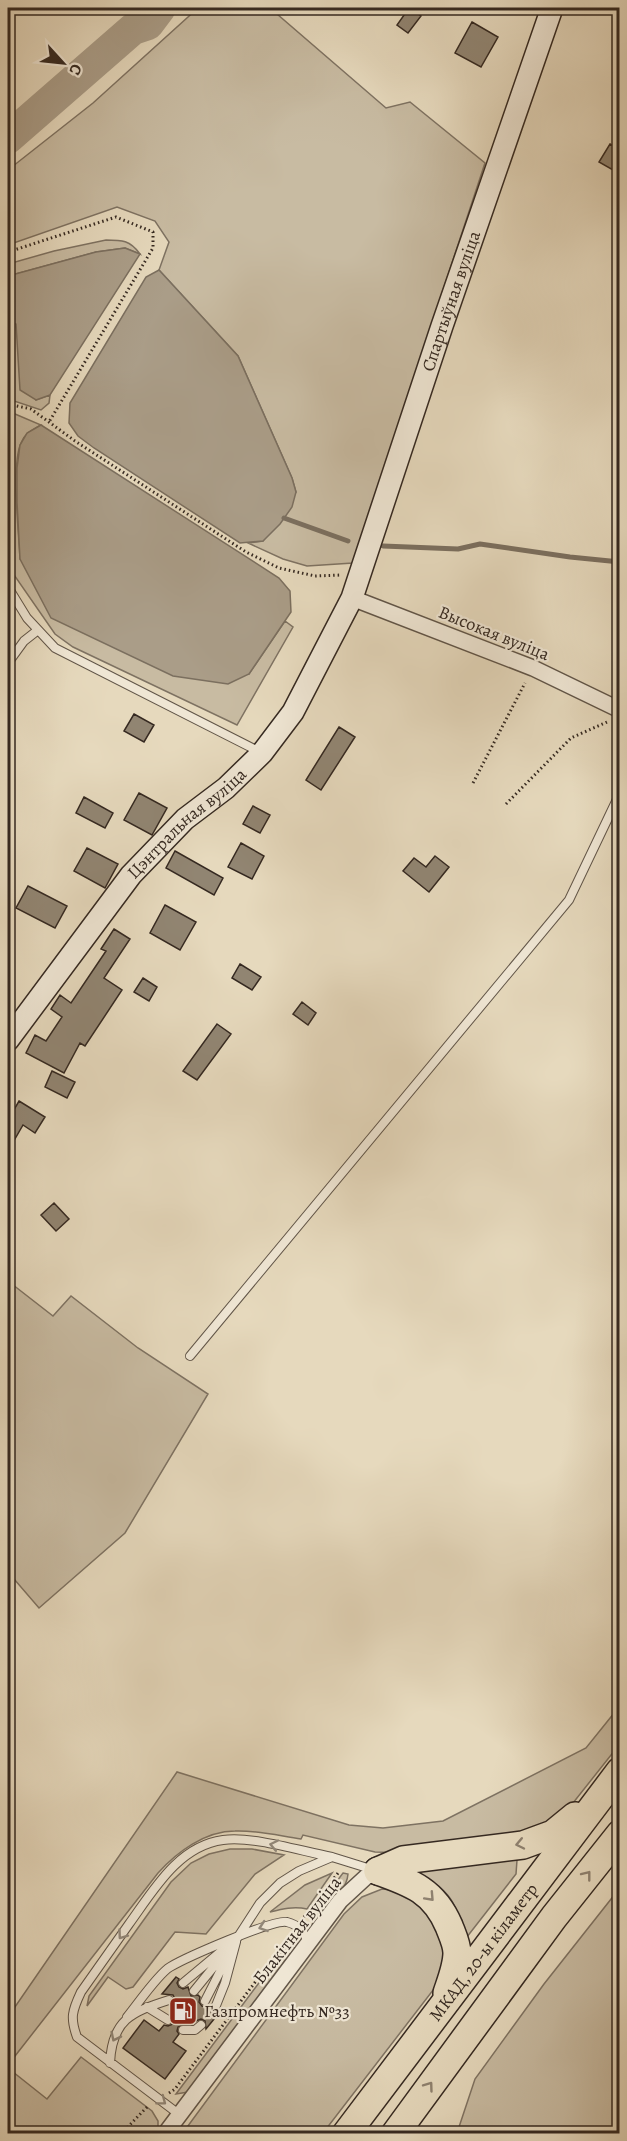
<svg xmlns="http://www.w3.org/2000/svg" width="627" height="2141" font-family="Alegreya,serif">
  <rect width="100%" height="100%" fill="#e6d9bd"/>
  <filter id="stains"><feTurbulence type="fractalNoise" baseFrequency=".00333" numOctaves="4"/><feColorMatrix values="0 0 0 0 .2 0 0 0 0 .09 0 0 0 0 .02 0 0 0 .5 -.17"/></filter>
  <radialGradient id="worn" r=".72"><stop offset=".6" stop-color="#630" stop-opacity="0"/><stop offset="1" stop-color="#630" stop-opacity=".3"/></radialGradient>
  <!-- green -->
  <path fill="#c8bba2" stroke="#7e7262" stroke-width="1.5" d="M 198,8 L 270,8 L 386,108 L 410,102 L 485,163 L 353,563 L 307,566 L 283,559 L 248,543 L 263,541 L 296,492 L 292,478 L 238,356 L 159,270 L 169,242 L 155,221 L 117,207 L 8,245 L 8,170 L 93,103 Z
    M 106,240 C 122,240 130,240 140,254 L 125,248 L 96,252 L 8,276 L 8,264 L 54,251 Z
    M 8,322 L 16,323 L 18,339 L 36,400 L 50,395 L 49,403 L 41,410 L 8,399 Z
    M 8,411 L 41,425 C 32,430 25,433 21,443 C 11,465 19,533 20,559 L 249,674 L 285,621 L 293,627 L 237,725 L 73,647 L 55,634 L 12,572 L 8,559 Z
    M 8,1281 L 53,1316 L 71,1296 L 138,1348 L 208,1394 L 125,1533 L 39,1608 L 8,1572 Z
    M 619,1707 L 619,1745 L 573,1803 L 561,1815 L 530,1833 L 407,1853 L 375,1852 L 303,1835 L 301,1839 C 280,1836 257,1830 235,1831 C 205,1831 177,1852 158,1873 L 8,2065 L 8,2017 L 177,1772 L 349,1825 L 383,1828 L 443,1821 L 586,1748 Z
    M 230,1849 L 252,1849 L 284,1855 L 255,1874 L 206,1934 L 175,1932 L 133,1987 L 126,1989 L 108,1977 L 87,2006 L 89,1996 L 171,1882 L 191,1863 L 209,1854 Z
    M 507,1852 L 517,1860 L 516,1874 L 463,1942 C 459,1897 445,1885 404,1869 Z
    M 332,1873 L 307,1909 C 294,1906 282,1909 270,1912 L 305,1885 Z
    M 343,1873 L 348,1874 C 347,1891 326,1908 316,1920 L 312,1914 Z
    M 382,1889 L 403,1891 L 433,1911 L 443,1932 L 447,1972 L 323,2133 L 182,2134 L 344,1914 L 362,1897 Z
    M 619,1889 L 619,2133 L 457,2133 L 475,2079 L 544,1984 Z
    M 285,1948 L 295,1948 L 188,2092 L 176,2094 Z
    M 81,2057 L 152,2111 L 158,2121 L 158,2133 L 14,2133 L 8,2129 L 8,2068 L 47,2099 Z"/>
  <!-- water -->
  <path fill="#aa9d88" stroke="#7b6f5f" stroke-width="1.5" d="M 125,248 L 140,254 L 50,395 L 36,400 L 20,390 L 16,324 L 8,322 L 8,276 L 96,252 Z
    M 159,270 L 238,356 L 292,478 L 296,492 L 292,507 L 280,524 L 263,541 L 240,543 L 94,448 L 78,436 L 69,423 L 70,403 L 146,277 Z
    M 41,425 L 279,578 L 290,591 L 291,612 L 249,674 L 228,684 L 173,676 L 51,618 L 20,559 L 17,502 L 17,468 L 20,445 L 27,433 Z"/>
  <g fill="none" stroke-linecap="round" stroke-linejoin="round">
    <!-- stream -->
    <path stroke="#7b6f5f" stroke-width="5" d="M 284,518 L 348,541
      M 383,546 L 458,549 L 480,544 L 570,557 L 620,562"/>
    <!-- river -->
    <path stroke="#aa9d88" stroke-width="32" d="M 8,138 L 133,29 L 148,24 L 160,8"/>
  </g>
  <!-- building -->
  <path fill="#918572" stroke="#352921" stroke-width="1.5" d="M 409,8 L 421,16 L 408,33 L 397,25 Z
    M 472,22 L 498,37 L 481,67 L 455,53 Z
    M 610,144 L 620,149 L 620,174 L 599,162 Z
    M 134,714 L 154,725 L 144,742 L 124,731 Z
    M 339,727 L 355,737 L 321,790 L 306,780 Z
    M 139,793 L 167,808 L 152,835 L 124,820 Z
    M 84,797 L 113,813 L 105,828 L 76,813 Z
    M 253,806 L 270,815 L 260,833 L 243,824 Z
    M 241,843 L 264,856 L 252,879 L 228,867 Z
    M 87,848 L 118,864 L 105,888 L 74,871 Z
    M 175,851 L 223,878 L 214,895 L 166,868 Z
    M 435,856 L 449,867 L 429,892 L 403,871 L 414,858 L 426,867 Z
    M 28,886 L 67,906 L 55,928 L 16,908 Z
    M 165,905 L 196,922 L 180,950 L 150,933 Z
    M 114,929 L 130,939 L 104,978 L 122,990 L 85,1046 L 80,1043 L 64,1073 L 26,1053 L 35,1035 L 46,1041 L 62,1017 L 51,1009 L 60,995 L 71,1003 L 106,951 L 101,949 Z
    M 240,964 L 261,977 L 252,990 L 232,978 Z
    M 143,978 L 157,987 L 149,1001 L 134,992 Z
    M 302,1002 L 316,1013 L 308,1025 L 293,1014 Z
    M 217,1024 L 231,1034 L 197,1080 L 183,1071 Z
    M 52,1071 L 75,1082 L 67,1098 L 45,1087 Z
    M 19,1101 L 45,1117 L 35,1133 L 23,1125 L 8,1151 L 8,1120 Z
    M 54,1203 L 69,1219 L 56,1231 L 41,1215 Z
    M 176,1977 L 179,1979 L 177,1983 L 179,1987 L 183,1989 L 188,1987 L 191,1996 L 198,1995 L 200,1997 L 199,2002 L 202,2006 L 206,2007 L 210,2005 L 211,2012 L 215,2014 L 219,2013 L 206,2029 L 205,2021 L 201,2019 L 196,2021 L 193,2018 L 187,2024 L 178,2027 L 177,2031 L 179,2034 L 173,2042 L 186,2051 L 165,2079 L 123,2048 L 144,2020 L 159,2031 L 164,2025 L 168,2026 L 173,2024 L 174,2020 L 172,2015 L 178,2007 L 174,2004 L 175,1999 L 173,1995 L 162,1994 Z"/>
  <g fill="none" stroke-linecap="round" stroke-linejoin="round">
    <!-- lane casing -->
    <g stroke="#615548" stroke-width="10">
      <path id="lane" d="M 8,587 L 27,618 L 55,648 L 260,752
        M 8,663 L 24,641 L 38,630
        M 190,1356 L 569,900 L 620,793
        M 183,1983 L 225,1948
        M 194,1991 L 238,1937 L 260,1903 L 280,1883 L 299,1871 L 332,1857 L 374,1870
        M 205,2001 L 230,1952
        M 147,2007 L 168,2020
        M 215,2008 L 225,1983 L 236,1942
        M 127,2017 C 137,2005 158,1974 170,1967 C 185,1958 273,1919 287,1922 C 299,1925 305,1932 308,1944
        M 183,2030 L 195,2030 L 201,2025
        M 110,2063 C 112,2020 131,2012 169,2000
        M 180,2115 L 77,2037 C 70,2018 72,2011 81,1992 C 97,1969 113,1947 129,1924 C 153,1891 178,1846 223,1840 C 254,1836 300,1851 332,1857"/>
    </g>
    <!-- street casing -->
    <g stroke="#615548" stroke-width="18">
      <path id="street" d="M 352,598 L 533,668 L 620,710
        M 165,2134 L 340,1901 L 366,1877 L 378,1871"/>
    </g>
    <!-- secondary casing -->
    <g stroke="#352921" stroke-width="24">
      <g id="secondary">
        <path id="s1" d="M 8,1040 L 131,875 L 185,819 L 226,788 L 262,753 L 293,712 L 352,598 L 442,326 L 552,8"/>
      </g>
    </g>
    <!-- highway casing -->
    <g stroke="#352921" stroke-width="30">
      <g id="highway">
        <path d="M 378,1871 L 403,1860 L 523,1845 L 553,1834 L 575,1816"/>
        <path d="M 378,1871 C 412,1883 434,1891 449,1926 C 452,1934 457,1944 457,1953 C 457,1966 451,1981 447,1993"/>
        <path id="s2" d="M 346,2134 L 620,1771"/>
        <path d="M 395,2134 L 554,1917 L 620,1834"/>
      </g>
    </g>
    <!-- path -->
    <path stroke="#352921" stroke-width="3" stroke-dasharray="1.5 3" stroke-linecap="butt" d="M 8,252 L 116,217 L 153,232 L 153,248 L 49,422
      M 8,404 L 31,409 L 75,441 L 246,552 L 279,568 L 315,576 L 341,575
      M 473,783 L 525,683
      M 506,804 L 571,738 L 607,722
      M 304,1917 L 338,1873
      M 169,2093 L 175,2089 L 289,1937
      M 121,2134 L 148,2106
      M 443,2134 L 444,2133"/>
    <!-- lane -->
    <use href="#lane" stroke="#efe6d4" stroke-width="8"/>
    <!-- street -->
    <use href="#street" stroke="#efe6d4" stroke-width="15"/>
    <!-- secondary -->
    <use href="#secondary" stroke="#efe6d4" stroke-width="21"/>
    <!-- highway -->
    <use href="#highway" stroke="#e6d9bd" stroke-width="27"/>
  </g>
  <!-- one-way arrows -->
  <defs><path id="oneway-chevron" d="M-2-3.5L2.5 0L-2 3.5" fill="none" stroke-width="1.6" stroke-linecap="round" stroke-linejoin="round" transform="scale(1.5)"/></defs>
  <g stroke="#8e816f">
    <use href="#oneway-chevron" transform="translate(520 1844) rotate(168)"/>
    <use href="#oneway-chevron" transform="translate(587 1875) rotate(-52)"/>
    <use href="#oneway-chevron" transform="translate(430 1897) rotate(47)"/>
    <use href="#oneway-chevron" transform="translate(429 2086) rotate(-54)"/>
  </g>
  <g stroke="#92887a">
    <use href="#oneway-chevron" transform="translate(274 1845) rotate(-168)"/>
    <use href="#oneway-chevron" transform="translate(263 1927) rotate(161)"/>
    <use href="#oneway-chevron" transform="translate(122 1935) rotate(126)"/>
    <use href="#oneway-chevron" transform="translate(115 2037) rotate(116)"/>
    <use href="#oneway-chevron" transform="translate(162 2101) rotate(37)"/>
  </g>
  <!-- icons -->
  <defs>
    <g id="fuel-square" transform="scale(1.5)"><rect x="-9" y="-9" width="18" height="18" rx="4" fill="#8f2418" stroke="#efe6d4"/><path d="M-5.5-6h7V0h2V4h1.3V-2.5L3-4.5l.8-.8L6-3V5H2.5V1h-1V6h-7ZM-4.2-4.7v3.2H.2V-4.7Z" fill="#fff"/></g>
  </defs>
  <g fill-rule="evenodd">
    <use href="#fuel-square" x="183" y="2011"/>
  </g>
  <g text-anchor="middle" stroke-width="4.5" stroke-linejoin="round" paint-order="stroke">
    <!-- street labels -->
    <g font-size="18" fill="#352921" stroke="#efe6d4">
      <text dy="6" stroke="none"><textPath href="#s1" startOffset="878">Спартыўная вуліца</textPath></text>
      <text transform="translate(494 633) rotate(22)" y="6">Высокая вуліца</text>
      <text dy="6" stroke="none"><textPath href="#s1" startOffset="282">Цэнтральная вуліца</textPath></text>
      <text transform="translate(297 1930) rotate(-52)" y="6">Блакітная вуліца</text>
      <text dy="6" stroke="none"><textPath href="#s2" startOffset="228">МКАД, 20-ы кіламетр</textPath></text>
    </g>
    <!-- poi labels -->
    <g font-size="18" fill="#352921" stroke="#efe6d4" text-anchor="start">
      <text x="204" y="2017">Газпромнефть №33</text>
    </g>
  </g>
  <!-- margin -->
  <rect width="627" height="2141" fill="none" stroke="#e6d9bd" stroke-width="30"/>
  <rect x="9" y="9" width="609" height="2123" fill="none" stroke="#352921" stroke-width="3"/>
  <rect x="15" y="15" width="597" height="2111" fill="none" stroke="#352921" stroke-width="1.5"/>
  <!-- north arrow -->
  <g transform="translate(63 63) rotate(117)" stroke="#efe6d4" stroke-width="4.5" paint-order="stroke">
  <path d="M0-4.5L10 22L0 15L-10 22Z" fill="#352921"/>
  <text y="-9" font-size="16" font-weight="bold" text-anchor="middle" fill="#352921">С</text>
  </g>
  <rect width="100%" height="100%" filter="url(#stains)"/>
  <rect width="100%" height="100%" fill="url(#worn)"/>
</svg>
